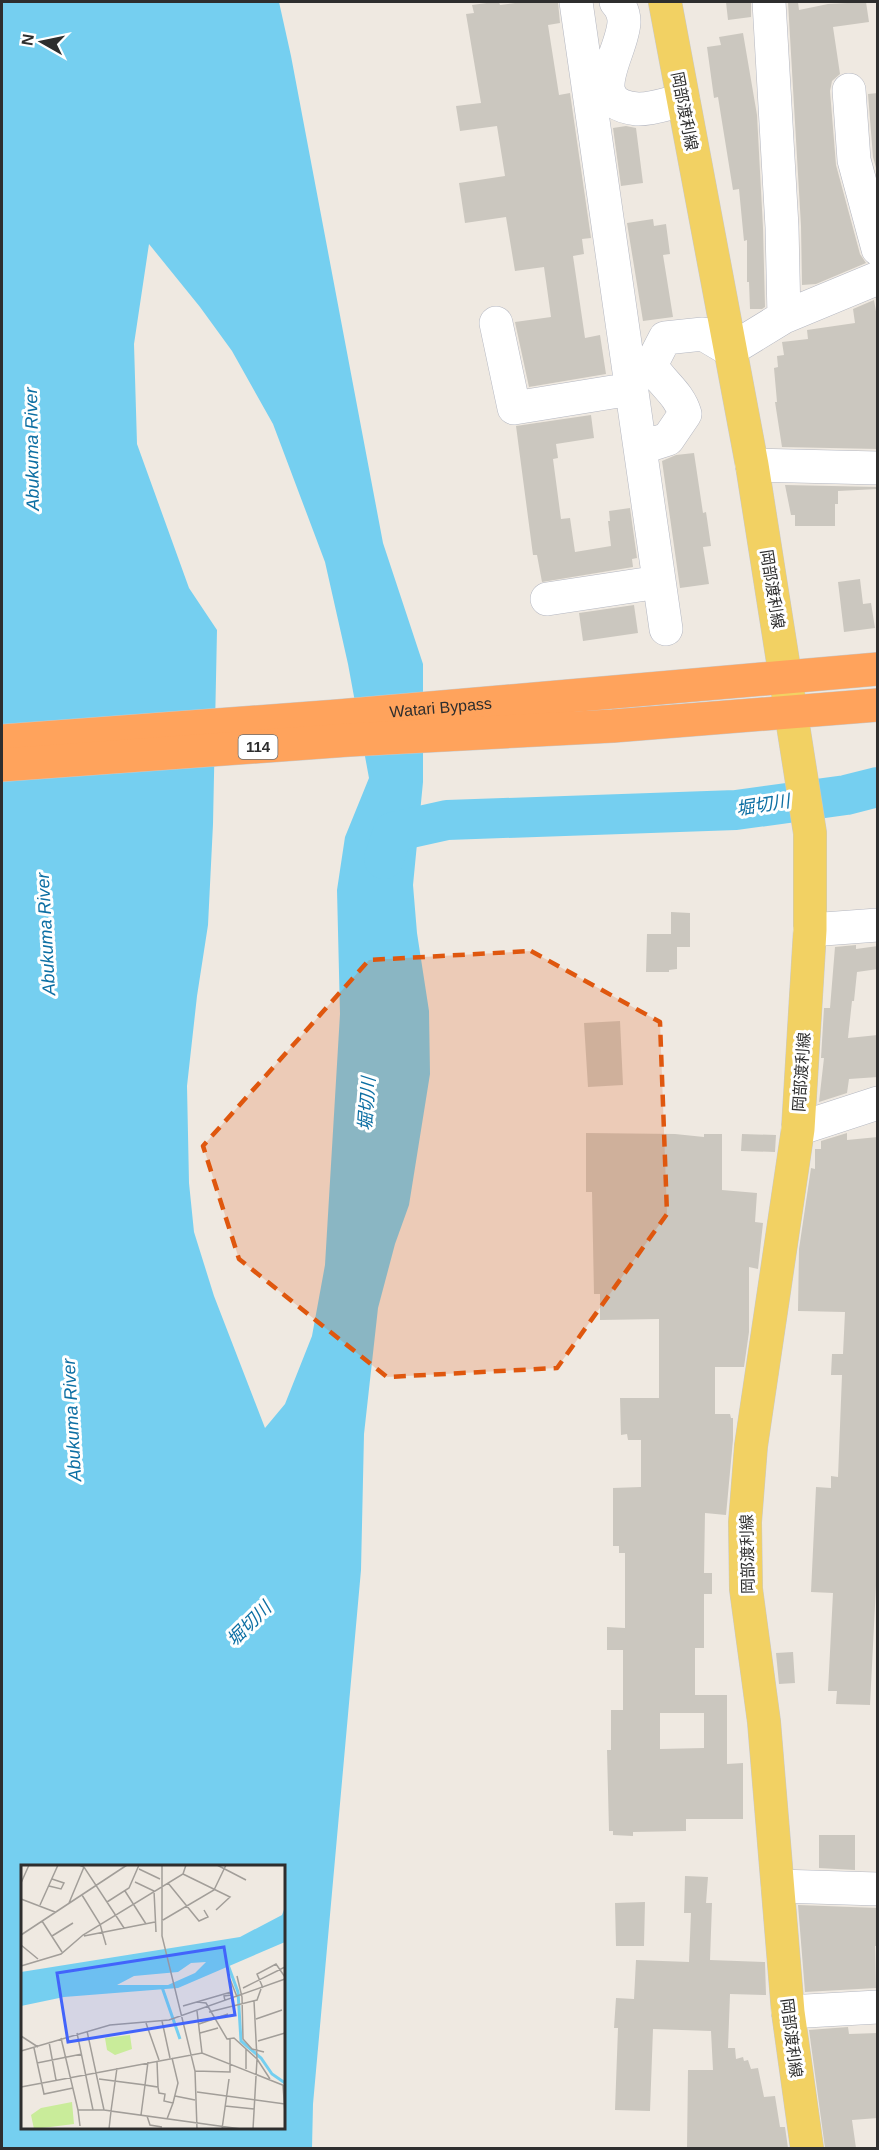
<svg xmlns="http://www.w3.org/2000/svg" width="879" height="2150" font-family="Arial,'Noto Sans JP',sans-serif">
  <rect width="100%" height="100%" fill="#efe9e1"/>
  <!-- water -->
  <path fill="#75cff0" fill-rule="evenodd" d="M 2,2 L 279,2 L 291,56 L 383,543 L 423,664 L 423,782 L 413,885 L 417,933 L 429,1011 L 430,1074 L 409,1205 L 395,1244 L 378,1308 L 364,1434 L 361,1570 L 313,2104 L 312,2148 L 2,2148 ZM 149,244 L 200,307 L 232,351 L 273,424 L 325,562 L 348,664 L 369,778 L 345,837 L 337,890 L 340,1014 L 325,1265 L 312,1336 L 285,1404 L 265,1428 L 214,1296 L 194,1232 L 189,1183 L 187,1086 L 197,996 L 208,925 L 213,824 L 217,630 L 189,588 L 137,444 L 134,344 ZM 22,1866 L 284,1866 L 284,2128 L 22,2128 Z"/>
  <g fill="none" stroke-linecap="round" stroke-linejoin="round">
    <!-- river -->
    <path stroke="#75cff0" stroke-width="40" d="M 384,859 L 393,832 L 447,820 L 736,810 L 846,795 L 878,787"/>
  </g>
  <!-- building -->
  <path fill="#cbc7bf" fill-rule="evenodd" d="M 494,2 L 499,2 L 500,5 L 522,2 L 558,2 L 560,23 L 548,25 L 559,95 L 570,93 L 591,238 L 582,239 L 584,254 L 573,256 L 585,338 L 600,335 L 606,374 L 529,387 L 515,322 L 551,317 L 544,267 L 515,271 L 506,217 L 465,223 L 459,183 L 505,176 L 497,126 L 460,131 L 456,106 L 481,103 L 466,14 L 474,13 L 472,5 Z
    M 726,2 L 751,2 L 751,17 L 728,20 Z
    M 788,2 L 798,2 L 799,10 L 828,4 L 866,2 L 869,22 L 833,27 L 840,74 L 832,81 L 830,91 L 836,165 L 860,254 L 866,263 L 816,284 L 802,285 L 801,226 Z
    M 743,33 L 757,115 L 763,228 L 765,307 L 762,309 L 750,309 L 749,282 L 747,282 L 747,240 L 744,241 L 739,189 L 733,190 L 718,97 L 714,98 L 707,47 L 721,45 L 719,37 Z
    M 878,93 L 878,175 L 873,157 L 868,94 Z
    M 626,126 L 636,128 L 643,183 L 621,186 L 613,128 Z
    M 653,219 L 654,226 L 666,224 L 670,254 L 663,255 L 673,317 L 643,321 L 627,223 Z
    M 874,300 L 878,323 L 878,449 L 782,447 L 775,402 L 777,402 L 774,368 L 778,367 L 777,356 L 784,355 L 782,342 L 808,339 L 807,330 L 855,323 L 853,309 Z
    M 591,415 L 594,438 L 556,444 L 558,458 L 553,459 L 561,519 L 570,518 L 575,552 L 611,546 L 608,521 L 610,521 L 609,511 L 630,508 L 637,558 L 632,559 L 633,567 L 542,582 L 537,555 L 533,555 L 516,426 Z
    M 694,453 L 703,513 L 706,512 L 711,546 L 703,547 L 709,584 L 680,588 L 662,461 L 676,455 Z
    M 785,485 L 878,487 L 878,489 L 838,491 L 838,504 L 835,504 L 835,526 L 795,526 L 795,515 L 791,515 Z
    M 860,579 L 863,604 L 871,603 L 875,628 L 844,632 L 838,582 Z
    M 634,605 L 638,633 L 583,641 L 579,613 Z
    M 671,912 L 690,913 L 690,947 L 677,947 L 677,969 L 669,970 L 669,972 L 646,972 L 647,934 L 671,934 Z
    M 856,945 L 856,949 L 878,946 L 878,969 L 857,972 L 854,1001 L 852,1001 L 848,1038 L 878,1035 L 878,1077 L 849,1079 L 847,1093 L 819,1102 L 824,1058 L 821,1058 L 824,1008 L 830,1008 L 835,947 Z
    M 620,1021 L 623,1085 L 588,1087 L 584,1023 Z
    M 586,1133 L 675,1134 L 704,1137 L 704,1134 L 722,1134 L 722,1190 L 757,1193 L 755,1222 L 763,1223 L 758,1269 L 749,1267 L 749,1332 L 744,1367 L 715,1367 L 715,1414 L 730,1414 L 731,1418 L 733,1418 L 733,1440 L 726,1515 L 705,1513 L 704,1573 L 712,1573 L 712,1594 L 704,1594 L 704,1648 L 695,1648 L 695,1695 L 727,1695 L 727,1764 L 743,1763 L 743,1819 L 686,1819 L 686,1831 L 633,1832 L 633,1836 L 613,1835 L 613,1831 L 609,1831 L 607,1750 L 611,1750 L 611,1710 L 623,1710 L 623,1650 L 607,1650 L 607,1627 L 625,1628 L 625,1553 L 619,1553 L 619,1546 L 613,1546 L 613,1488 L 641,1487 L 641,1440 L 628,1440 L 627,1434 L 621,1435 L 620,1398 L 659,1398 L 659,1319 L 600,1320 L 600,1294 L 594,1294 L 592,1192 L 586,1192 ZM 660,1713 L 704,1713 L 704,1748 L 660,1749 Z
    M 847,1133 L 847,1140 L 878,1137 L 878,1546 L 870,1705 L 836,1704 L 837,1691 L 828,1691 L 833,1593 L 811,1592 L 816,1487 L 831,1488 L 831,1476 L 838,1477 L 842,1375 L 831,1375 L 832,1354 L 843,1354 L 845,1312 L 798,1311 L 799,1249 L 811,1168 L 815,1169 L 815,1149 L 821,1149 L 821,1141 Z
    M 742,1134 L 776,1135 L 775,1152 L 741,1151 Z
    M 793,1652 L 795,1683 L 779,1684 L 776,1653 Z
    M 819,1835 L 855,1835 L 855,1870 L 819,1868 Z
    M 685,1876 L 708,1877 L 706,1903 L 712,1903 L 710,1960 L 765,1962 L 766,1995 L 730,1994 L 728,2048 L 735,2048 L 736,2059 L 743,2057 L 744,2061 L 748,2060 L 751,2069 L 758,2068 L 764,2097 L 775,2096 L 780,2127 L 785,2127 L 788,2148 L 687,2148 L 688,2070 L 713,2070 L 711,2031 L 653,2029 L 650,2111 L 615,2110 L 618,2028 L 614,2028 L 616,1998 L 634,1999 L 636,1960 L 689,1962 L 691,1913 L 684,1913 Z
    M 645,1902 L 644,1946 L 616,1946 L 615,1903 Z
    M 798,1905 L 878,1908 L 878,1946 L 875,1946 L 876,1988 L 805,1992 Z
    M 848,2027 L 849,2034 L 878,2033 L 878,2118 L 852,2120 L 856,2148 L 825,2148 L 809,2030 Z"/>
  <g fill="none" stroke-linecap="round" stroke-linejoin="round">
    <!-- minor casing -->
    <g stroke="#b4b7c1" stroke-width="34">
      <path id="minor" d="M 576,2 L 666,629
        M 616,2 C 621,7 624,14 624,22 C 623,53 581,103 637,109 C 651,110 669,103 683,100
        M 769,2 L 782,227 L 784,317
        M 849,90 L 854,160 L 878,249
        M 496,323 L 514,408 L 631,389
        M 640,448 L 668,439 L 685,414 C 679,393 662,384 651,365 L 665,338 L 703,334 L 730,350 L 784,317 L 878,278
        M 752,465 L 878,468
        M 547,599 L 659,582
        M 810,930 L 878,925
        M 798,1129 L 878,1103
        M 778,1886 L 878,1889
        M 788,2012 L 878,2007"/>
    </g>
    <!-- major casing -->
    <g stroke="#c9c9c9" stroke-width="34">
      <path id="major" d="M 665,2 L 752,465 L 810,833 L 810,930 L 798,1129 L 751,1446 L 745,1522 L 746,1589 L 764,1722 L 788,2012 L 807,2148"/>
    </g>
    <!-- highway casing -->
    <g stroke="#c9c9c9" stroke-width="34">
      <g id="highway">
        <path id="s1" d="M 2,741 L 338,716 L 878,669"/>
        <path d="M 2,765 L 349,740 L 613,726 L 878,705"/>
      </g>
    </g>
    <!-- minor -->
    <use href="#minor" stroke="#fff" stroke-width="33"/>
    <!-- major -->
    <use href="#major" stroke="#f2d163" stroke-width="33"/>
    <!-- highway -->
    <use href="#highway" stroke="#ffa35c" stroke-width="33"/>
  </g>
  <!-- marked area -->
  <path fill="#df570e" fill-opacity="0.2" stroke="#df570e" stroke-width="4.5" stroke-dasharray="12 8" stroke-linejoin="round" d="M 531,951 L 660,1022 L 667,1214 L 557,1368 L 387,1377 L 239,1259 L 203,1146 L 369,960 Z"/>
  <g text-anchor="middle" stroke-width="6" stroke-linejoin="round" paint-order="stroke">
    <!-- shield labels -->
    <rect fill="#fff" stroke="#6d6d6d" stroke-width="1.5" x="238.5" y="735" width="39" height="24" rx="4.5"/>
    <g font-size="15" font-weight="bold" fill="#2e2e2e">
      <text x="258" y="752">114</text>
    </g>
    <!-- street labels -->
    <g font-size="16" fill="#2e2e2e" stroke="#fff">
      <text transform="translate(685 111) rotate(79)" y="6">岡部渡利線</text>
      <text transform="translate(773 589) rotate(81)" y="6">岡部渡利線</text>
      <text dy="6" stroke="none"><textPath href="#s1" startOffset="440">Watari Bypass</textPath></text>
      <text transform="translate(801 1072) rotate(-86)" y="6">岡部渡利線</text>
      <text transform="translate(747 1554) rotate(-91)" y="6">岡部渡利線</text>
      <text transform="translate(792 2038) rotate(83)" y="6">岡部渡利線</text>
    </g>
    <!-- water labels -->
    <g font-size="18" font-style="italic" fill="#0d6fa3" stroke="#fff">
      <text transform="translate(32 449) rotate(-91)" y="6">Abukuma River</text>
      <text transform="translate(763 805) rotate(-9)" y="6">堀切川</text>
      <text transform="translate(46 934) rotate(-93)" y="6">Abukuma River</text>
      <text transform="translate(367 1104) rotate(-86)" y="6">堀切川</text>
      <text transform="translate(72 1420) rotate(-93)" y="6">Abukuma River</text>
      <text transform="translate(249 1624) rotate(-45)" y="6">堀切川</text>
    </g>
  </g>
  <!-- overview -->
  <g transform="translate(21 1865)">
    <rect width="264" height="264" fill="#efe9e1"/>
    <path d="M 109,170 L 111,184 L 94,190 L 86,185 L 84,173 ZM 51,237 L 53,259 L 13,264 L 10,250 L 20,243 Z" fill="#c9ec9a"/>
    <path d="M 264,42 L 264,77 L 157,123 L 43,132 L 0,141 L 0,107 L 219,72 L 261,50 ZM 185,97 L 174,108 L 147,120 L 96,120 L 113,111 L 157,107 L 170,98 Z" fill="#75cff0" fill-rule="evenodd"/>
    <path fill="none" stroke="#75cff0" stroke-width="3" d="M 207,100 L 217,127 L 220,176 L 240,193 L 251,209 L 264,218M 141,122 L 159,174"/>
    <path fill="none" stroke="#a29e99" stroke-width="1.5" d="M 58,0 L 63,2 L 103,63M 141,0 L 141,71 L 174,206 L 176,264M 196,0 L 225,15M 118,4 L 139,14M 162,9 L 209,32 L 195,45M 114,17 L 133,26 L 135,67M 0,18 L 8,0M 147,18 L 178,56 L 187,52 L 183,45M 28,21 L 40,24 L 43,18 L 31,14M 104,26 L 125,59M 61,30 L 79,59 L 85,80M 0,34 L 34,47M 86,37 L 108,23 L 118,0M 48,38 L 63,2M 19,40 L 37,0M 142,55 L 193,25 L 205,0M 21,56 L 41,87M 0,70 L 106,0M 31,71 L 52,58M 63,71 L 134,57M 0,80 L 17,94M 0,101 L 40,89 L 62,70 L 162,9 L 165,0M 216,111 L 221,132 L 222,174 L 231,184 L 243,187M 209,114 L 216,132M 222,123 L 264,102M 242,123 L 236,109 L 255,99 L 264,112M 233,136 L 236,194 L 249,214M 176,137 L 185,138 L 206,174 L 213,173 L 236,194 L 232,264M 162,141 L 210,127 L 210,130 L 203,131 L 204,136M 176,146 L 181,188M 188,147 L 236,135 L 240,124M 235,154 L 261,145M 141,156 L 149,193M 125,158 L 138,195M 178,159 L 207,149M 66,166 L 83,245M 56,168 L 72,245M 179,168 L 197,163M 0,171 L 17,182M 40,173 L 57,245M 237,176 L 264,168M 28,177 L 35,215M 13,183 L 23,229 L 52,223M 225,184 L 225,204M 0,186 L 89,160 L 148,155 L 264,114M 151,193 L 157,218 L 152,238M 127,197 L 124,220 L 137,222 L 136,196M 16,198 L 61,189M 96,203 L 90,246 L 220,264M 174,206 L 209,207 L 209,174M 78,214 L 124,220 L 120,250M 262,220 L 264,248M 0,222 L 181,188 L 264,221M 137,222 L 138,228 L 144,229 L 143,236 L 152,238 L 146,254M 176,227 L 264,239M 154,231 L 174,235M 204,241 L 233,244M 126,251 L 129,260 L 141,262M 59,261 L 57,245 L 83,245 L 90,246 L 88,264M 201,264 L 208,214"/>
    <path fill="#4264fb" fill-opacity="0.15" stroke="#4264fb" stroke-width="3" d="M 203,82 L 214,150 L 47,177 L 36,108 Z"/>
    <rect width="264" height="264" fill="none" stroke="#2e2e2e" stroke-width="3"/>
  </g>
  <!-- border -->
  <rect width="879" height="2150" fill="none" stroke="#2e2e2e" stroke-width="6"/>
  <!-- north arrow -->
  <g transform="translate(42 42) rotate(279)" stroke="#ffffff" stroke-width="4.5" paint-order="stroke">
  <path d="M0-4.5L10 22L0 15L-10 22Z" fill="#2e2e2e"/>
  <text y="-9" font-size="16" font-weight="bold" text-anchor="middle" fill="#2e2e2e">N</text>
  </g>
</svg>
